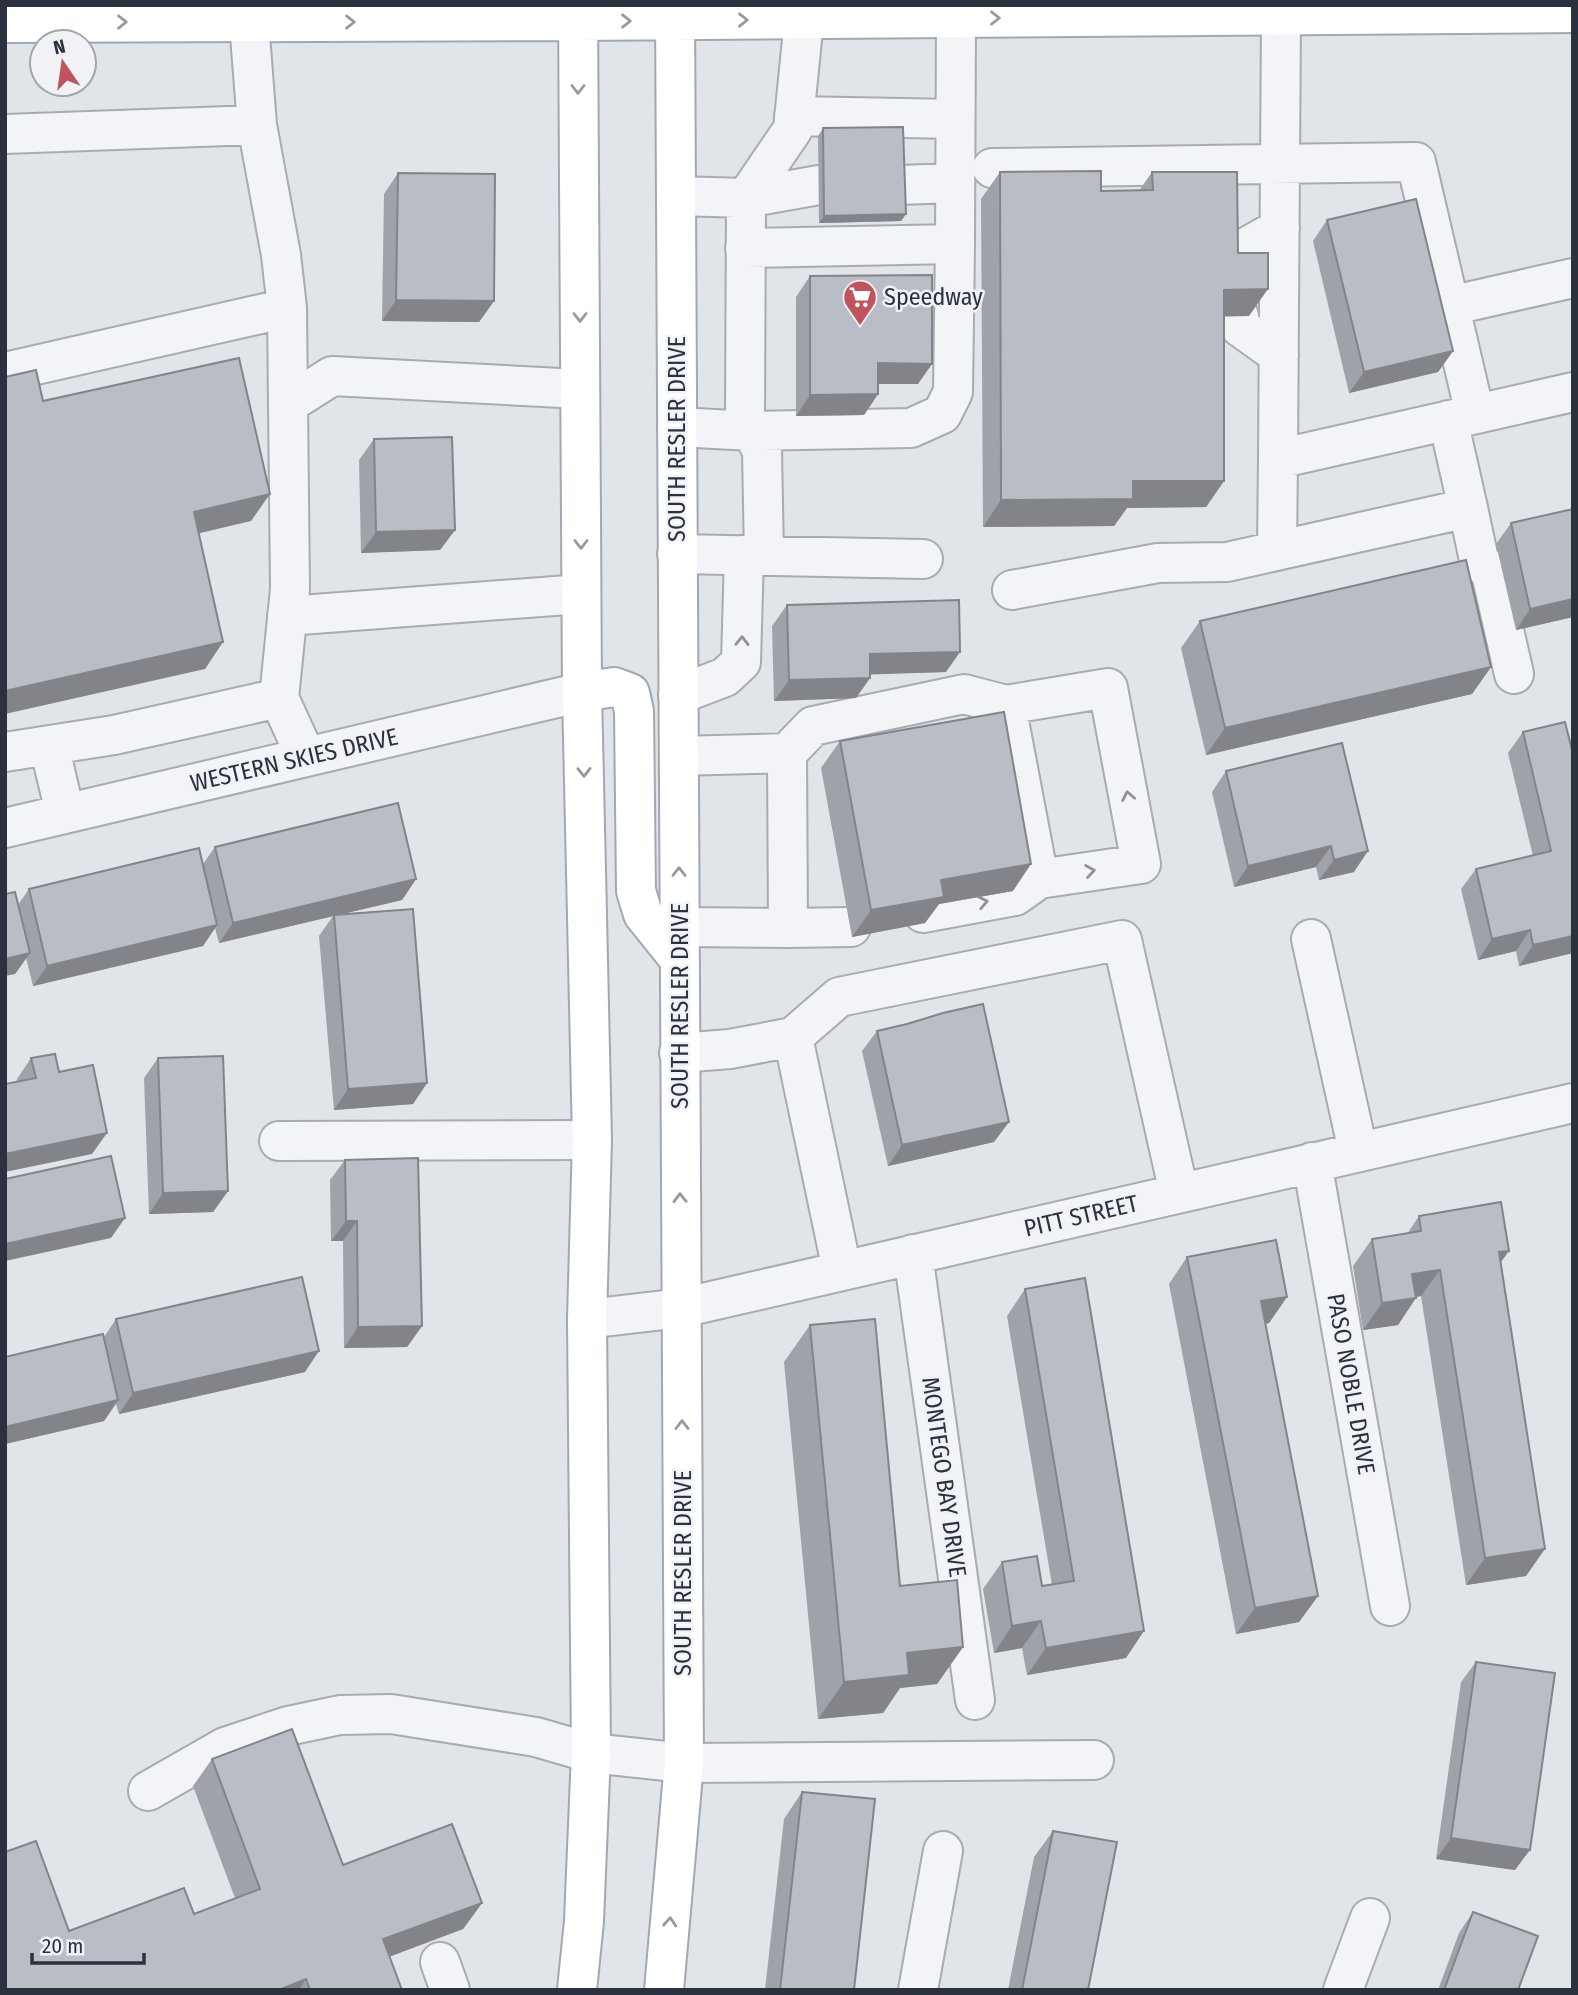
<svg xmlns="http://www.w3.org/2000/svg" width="1578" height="1995" font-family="'Fira Sans Condensed',sans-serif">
  <rect width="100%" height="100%" fill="#e1e4e8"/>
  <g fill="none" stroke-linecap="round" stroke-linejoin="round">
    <!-- minor casing -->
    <g stroke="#a7abb2" stroke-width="42">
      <path id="minor" d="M 1281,16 L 1278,459 L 1573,392
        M 249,22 L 257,125 L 281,255 L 287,308 L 288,404
        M 794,116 L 955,119
        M 5,134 L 257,125
        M 992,168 L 1416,162 L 1475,414
        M 899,185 L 955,183
        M 676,196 L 746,198 L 819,185
        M 955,244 L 956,18
        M 1238,280 L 1238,252 L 1280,228
        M 1467,302 L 1573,278
        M 1239,316 L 1240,327 L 1279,355
        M 5,372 L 287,308
        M 677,427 L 752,431 L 911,428 L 942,414 L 953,392 L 955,244 L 745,248
        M 1468,508 L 1479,560 L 1491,573 L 1514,674
        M 1277,550 L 1278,459
        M 677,554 L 923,559
        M 764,556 L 762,451 L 745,418 L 746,198 L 793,129 L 804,20
        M 1012,590 L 1158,563 L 1227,562 L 1468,508 L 1448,420
        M 287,616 L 581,594
        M 678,695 L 725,677 L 741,662 L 744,555
        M 279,698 L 290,589 L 288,404 L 332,376 L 580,389
        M 1006,705 L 1039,879
        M 49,745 L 65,813
        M 5,752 L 114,735 L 279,698 L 306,757
        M 679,756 L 787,753
        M 5,828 L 582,692
        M 680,927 L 788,928 L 787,753 L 813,726 L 964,694 L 1006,705 L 1108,688 L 1141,864 L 1039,879 L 1015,896 L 923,913
        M 788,928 L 851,927
        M 1311,939 L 1358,1151
        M 679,1053 L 730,1049 L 793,1037
        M 279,1141 L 592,1140
        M 1312,1162 L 1390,1606
        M 913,1254 L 975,1700
        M 842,1270 L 793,1037 L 839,997 L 1122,940 L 1179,1193
        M 587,1319 L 681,1308 L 1573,1103
        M 148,1791 L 225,1747 L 288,1726 L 340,1715 L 391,1714 L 536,1737 L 591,1753 L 684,1763 L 1094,1760
        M 440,1962 L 450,1990
        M 918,1990 L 943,1851
        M 1343,1990 L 1370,1918"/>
    </g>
    <!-- major casing -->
    <g stroke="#a2a8b3" stroke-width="42">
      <path id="major" d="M 5,23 L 577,21 L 1573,13
        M 582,692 L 614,687 L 630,693 L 634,711 L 636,891 L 643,914 L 680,960
        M 577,1990 L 584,1921 L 591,1753 L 587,1319 L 592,1140 L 582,692 L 578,5
        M 664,1990 L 684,1763 L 675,5"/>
    </g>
    <!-- minor -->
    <use href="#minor" stroke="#f3f4f7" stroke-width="38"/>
    <!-- major -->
    <use href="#major" stroke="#fff" stroke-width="38"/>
  </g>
  <!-- wall -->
  <path fill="#9fa3a9" d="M 823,128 L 906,214 L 901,221 L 819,223 L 818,136 Z
    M 1000,172 L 1101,191 L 1139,191 L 1152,172 L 1238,253 L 1249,316 L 1224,316 L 1224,481 L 1206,507 L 1127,508 L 1114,526 L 983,527 L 981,199 Z
    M 398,173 L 494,301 L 479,322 L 382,321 L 384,194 Z
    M 1327,220 L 1453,351 L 1438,372 L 1349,393 L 1313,241 Z
    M 810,276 L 918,384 L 878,384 L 878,394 L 864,415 L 796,416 L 796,297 Z
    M 374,439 L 455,530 L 440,550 L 361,553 L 359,460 Z
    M 1573,509 L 1573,617 L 1516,630 L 1496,544 L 1511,523 Z
    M 787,605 L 946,672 L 870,674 L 870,678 L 856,698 L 774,701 L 772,626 Z
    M 1200,621 L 1491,667 L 1472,694 L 1206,755 L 1181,648 Z
    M 1523,732 L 1573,754 L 1573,953 L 1519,966 L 1516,951 L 1478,960 L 1461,889 L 1476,869 L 1533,856 L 1508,753 Z
    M 840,741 L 1013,891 L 939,904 L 925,923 L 852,937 L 821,768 Z
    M 1342,743 L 1354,872 L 1319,880 L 1316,867 L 1234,887 L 1212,792 L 1226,771 Z
    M 215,847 L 416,879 L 402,900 L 338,915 L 427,1083 L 413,1104 L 334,1110 L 319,936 L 333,916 L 219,943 L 215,928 L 203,946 L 33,986 L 26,958 L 15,974 L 18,905 L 29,889 L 203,864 Z
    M 907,1024 L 994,1142 L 888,1166 L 862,1051 L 877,1031 Z
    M 31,1058 L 59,1072 L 92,1154 L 17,1082 L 17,1079 Z
    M 158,1058 L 228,1191 L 213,1212 L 149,1214 L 144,1078 Z
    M 345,1160 L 422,1326 L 407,1347 L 344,1348 L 343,1241 L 331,1241 L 330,1180 Z
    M 1419,1216 L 1500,1263 L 1526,1576 L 1466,1585 L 1421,1296 L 1416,1297 L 1398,1325 L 1363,1330 L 1353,1266 L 1372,1239 L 1407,1234 Z
    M 1187,1257 L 1287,1297 L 1269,1323 L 1265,1324 L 1318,1596 L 1299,1622 L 1236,1634 L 1169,1284 Z
    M 1025,1289 L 1126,1658 L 1027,1675 L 1022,1648 L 994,1653 L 983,1589 L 1002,1562 L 1042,1586 L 1052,1585 L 1007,1316 Z
    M 116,1319 L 305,1372 L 119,1414 L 116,1404 L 104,1421 L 5,1444 L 5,1357 L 104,1337 Z
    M 810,1325 L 900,1586 L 963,1647 L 937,1684 L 900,1688 L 883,1713 L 818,1719 L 784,1362 Z
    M 1476,1662 L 1515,1870 L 1436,1859 L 1461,1682 Z
    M 212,1759 L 343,1865 L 482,1903 L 463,1929 L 389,1957 L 402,1990 L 5,1990 L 69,1931 L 194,1914 L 235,1898 L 193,1786 Z
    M 802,1792 L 854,1990 L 765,1990 L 784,1819 Z
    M 1053,1831 L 1088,1990 L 1008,1990 L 1034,1857 Z
    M 1473,1912 L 1518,1990 L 1438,1990 L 1459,1933 Z"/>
  <!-- shaded-wall -->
  <path fill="#82848a" d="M 906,214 L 901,221 L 819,223 L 824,216 Z
    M 1268,289 L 1249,316 L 1205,317 L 1224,290 Z
    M 396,300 L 494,301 L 479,322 L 382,321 Z
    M 1453,351 L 1438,372 L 1349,393 L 1364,372 Z
    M 878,363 L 932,364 L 918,384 L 863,384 Z
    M 878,394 L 864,415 L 796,416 L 810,395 Z
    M 1133,481 L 1224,481 L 1206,507 L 1127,508 L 1114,526 L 983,527 L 1001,500 Z
    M 270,494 L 251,521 L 175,539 L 194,512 Z
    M 455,530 L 440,550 L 361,553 L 376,532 Z
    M 1573,599 L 1573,617 L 1516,630 L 1530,609 Z
    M 223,642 L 205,669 L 5,714 L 5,691 Z
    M 960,652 L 946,672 L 855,675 L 870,654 Z
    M 1491,667 L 1472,694 L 1206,755 L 1225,728 Z
    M 870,678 L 856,698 L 774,701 L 789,680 Z
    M 1331,846 L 1316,867 L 1234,887 L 1248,866 Z
    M 1368,851 L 1354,872 L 1319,880 L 1334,860 Z
    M 1031,864 L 1013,891 L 939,904 L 925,923 L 852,937 L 871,910 L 941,880 Z
    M 416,879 L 402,900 L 219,943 L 233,923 Z
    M 217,925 L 203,946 L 33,986 L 47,966 Z
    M 1530,930 L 1516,951 L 1478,960 L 1492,939 Z
    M 1573,936 L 1573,953 L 1519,966 L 1533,945 Z
    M 30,953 L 15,974 L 5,976 L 5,959 Z
    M 427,1083 L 413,1104 L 334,1110 L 348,1089 Z
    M 1009,1122 L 994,1142 L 888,1166 L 902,1145 Z
    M 107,1133 L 92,1154 L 5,1172 L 5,1154 Z
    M 228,1191 L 213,1212 L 149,1214 L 163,1193 Z
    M 125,1218 L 111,1238 L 5,1261 L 5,1244 Z
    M 346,1221 L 357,1221 L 343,1241 L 331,1241 Z
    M 1509,1251 L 1490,1277 L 1499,1252 Z
    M 1440,1270 L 1421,1296 L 1394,1301 L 1412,1274 Z
    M 1287,1297 L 1269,1323 L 1242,1328 L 1261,1301 Z
    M 1416,1298 L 1398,1325 L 1363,1330 L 1382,1303 Z
    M 422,1326 L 407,1347 L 344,1348 L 358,1327 Z
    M 319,1351 L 305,1372 L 119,1414 L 133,1393 Z
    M 118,1400 L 104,1421 L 5,1444 L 5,1427 Z
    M 1545,1549 L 1526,1576 L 1466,1585 L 1485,1558 Z
    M 1318,1596 L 1299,1622 L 1236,1634 L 1255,1608 Z
    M 1041,1621 L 1022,1648 L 994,1653 L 1012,1626 Z
    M 1144,1631 L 1126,1658 L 1027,1675 L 1046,1648 Z
    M 963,1647 L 937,1684 L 900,1688 L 883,1713 L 818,1719 L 844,1682 L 907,1653 Z
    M 1451,1838 L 1530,1850 L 1515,1870 L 1436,1859 Z
    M 482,1903 L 463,1929 L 364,1966 L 383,1939 Z
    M 306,1979 L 299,1990 L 279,1990 Z"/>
  <!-- building -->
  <path fill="#b9bdc5" stroke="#82848a" stroke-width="2" d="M 903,127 L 906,214 L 824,216 L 823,128 Z
    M 1101,171 L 1101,191 L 1153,190 L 1152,172 L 1237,172 L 1238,253 L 1268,253 L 1268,289 L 1224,290 L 1224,481 L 1133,481 L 1133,499 L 1001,500 L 1000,172 Z
    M 398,173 L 495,174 L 494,301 L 396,300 Z
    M 1416,199 L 1453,351 L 1364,372 L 1327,220 Z
    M 932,275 L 932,364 L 878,363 L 878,394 L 810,395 L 810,276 Z
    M 239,358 L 270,494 L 194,512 L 223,642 L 5,691 L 5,377 L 36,370 L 43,401 Z
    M 452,437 L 455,530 L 376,532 L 374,439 Z
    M 1573,509 L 1573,599 L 1530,609 L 1511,523 Z
    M 1466,560 L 1491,667 L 1225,728 L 1200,621 Z
    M 959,600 L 960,652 L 870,654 L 870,678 L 789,680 L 787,605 Z
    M 1004,712 L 1031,864 L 941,880 L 944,897 L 871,910 L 840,741 Z
    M 1565,722 L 1573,754 L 1573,936 L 1533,945 L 1530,930 L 1492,939 L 1476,869 L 1551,851 L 1523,732 Z
    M 1342,743 L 1368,851 L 1334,860 L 1331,846 L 1248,866 L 1226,771 Z
    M 398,803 L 416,879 L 233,923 L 215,847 Z
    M 199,848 L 217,925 L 47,966 L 29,889 Z
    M 15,892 L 30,953 L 5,959 L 5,894 Z
    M 413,909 L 427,1083 L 348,1089 L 334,915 Z
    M 983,1004 L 1009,1122 L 902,1145 L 877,1031 L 907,1024 L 943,1013 Z
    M 55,1054 L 59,1072 L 93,1065 L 107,1133 L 5,1154 L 5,1084 L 36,1078 L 31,1058 Z
    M 223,1056 L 228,1191 L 163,1193 L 158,1058 Z
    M 111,1156 L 125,1218 L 5,1244 L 5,1179 Z
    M 418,1158 L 422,1326 L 358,1327 L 357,1221 L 346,1221 L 345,1160 Z
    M 1501,1202 L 1509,1251 L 1499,1252 L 1545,1549 L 1485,1558 L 1440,1270 L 1412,1274 L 1416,1298 L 1382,1303 L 1372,1239 L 1421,1231 L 1419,1216 Z
    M 1276,1240 L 1287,1297 L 1261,1301 L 1318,1596 L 1255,1608 L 1187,1257 Z
    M 302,1277 L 319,1351 L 133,1393 L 116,1319 Z
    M 1085,1278 L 1144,1631 L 1046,1648 L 1041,1621 L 1012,1626 L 1002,1562 L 1037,1556 L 1042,1586 L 1074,1581 L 1025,1289 Z
    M 875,1319 L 900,1586 L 957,1580 L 963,1647 L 907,1653 L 909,1675 L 844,1682 L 810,1325 Z
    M 103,1334 L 118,1400 L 5,1427 L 5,1357 Z
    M 1476,1662 L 1555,1673 L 1530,1850 L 1451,1838 Z
    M 292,1729 L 343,1865 L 452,1824 L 482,1903 L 383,1939 L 402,1990 L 310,1990 L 306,1979 L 279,1990 L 5,1990 L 5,1852 L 36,1841 L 69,1931 L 184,1888 L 194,1914 L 260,1889 L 212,1759 Z
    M 802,1792 L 875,1799 L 854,1990 L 780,1990 Z
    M 1053,1831 L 1117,1842 L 1088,1990 L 1022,1990 Z
    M 1473,1912 L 1538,1936 L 1518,1990 L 1444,1990 Z"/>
  <!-- one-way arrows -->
  <defs><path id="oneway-chevron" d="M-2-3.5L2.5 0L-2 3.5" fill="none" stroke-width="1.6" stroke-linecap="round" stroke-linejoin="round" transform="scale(1.75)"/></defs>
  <g stroke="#95989e">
    <use href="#oneway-chevron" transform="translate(995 18)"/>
    <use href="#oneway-chevron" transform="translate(743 20)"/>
    <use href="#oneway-chevron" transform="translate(626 21)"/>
    <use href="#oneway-chevron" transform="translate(122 22)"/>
    <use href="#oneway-chevron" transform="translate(350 22)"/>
    <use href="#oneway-chevron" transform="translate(578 89) rotate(90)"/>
    <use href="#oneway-chevron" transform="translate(580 317) rotate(90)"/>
    <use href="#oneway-chevron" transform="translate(581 544) rotate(90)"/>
    <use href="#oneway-chevron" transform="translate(584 772) rotate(89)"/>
    <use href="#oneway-chevron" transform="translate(679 872) rotate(-90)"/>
    <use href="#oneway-chevron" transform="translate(680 1198) rotate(-91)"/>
    <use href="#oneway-chevron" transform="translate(682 1425) rotate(-90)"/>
    <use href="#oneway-chevron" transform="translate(670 1922) rotate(-85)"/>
  </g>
  <g stroke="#8f929a">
    <use href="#oneway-chevron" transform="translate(742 641) rotate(-89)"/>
    <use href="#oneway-chevron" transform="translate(1128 796) rotate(-101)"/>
    <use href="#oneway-chevron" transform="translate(1090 871) rotate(-9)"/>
    <use href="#oneway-chevron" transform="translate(983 902) rotate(-11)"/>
  </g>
  <!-- icons -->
  <defs>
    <g id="supermarket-pin" transform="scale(1.75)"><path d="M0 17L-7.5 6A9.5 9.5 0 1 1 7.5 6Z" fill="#c1535d" stroke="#f0f2f6"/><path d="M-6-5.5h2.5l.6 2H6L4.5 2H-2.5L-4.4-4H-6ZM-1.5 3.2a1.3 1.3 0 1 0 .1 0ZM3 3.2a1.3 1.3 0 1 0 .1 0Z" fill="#fff"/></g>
  </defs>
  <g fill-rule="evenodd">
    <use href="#supermarket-pin" x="860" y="297"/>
  </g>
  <g text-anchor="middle" stroke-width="5" stroke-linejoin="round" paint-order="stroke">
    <!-- poi labels -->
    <g font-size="24" fill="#2b313e" stroke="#f0f2f6" text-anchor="start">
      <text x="884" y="305">Speedway</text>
    </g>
    <!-- street labels -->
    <g font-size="24" fill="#2b313e" stroke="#f0f2f6">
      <text transform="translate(677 439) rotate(-90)" y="8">SOUTH RESLER DRIVE</text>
      <text transform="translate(294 760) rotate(-13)" y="8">WESTERN SKIES DRIVE</text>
      <text transform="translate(680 1006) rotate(-90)" y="8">SOUTH RESLER DRIVE</text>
      <text transform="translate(1081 1216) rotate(-13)" y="8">PITT STREET</text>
      <text transform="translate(1351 1384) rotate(80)" y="8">PASO NOBLE DRIVE</text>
      <text transform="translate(944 1477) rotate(82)" y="8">MONTEGO BAY DRIVE</text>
      <text transform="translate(683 1573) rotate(-90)" y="8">SOUTH RESLER DRIVE</text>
    </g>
  </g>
  <!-- border -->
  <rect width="1578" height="1995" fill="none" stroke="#2b313e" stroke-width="14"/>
  <!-- north arrow -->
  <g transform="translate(63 63) rotate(347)"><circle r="33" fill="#f0f2f6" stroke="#a1a5ac" stroke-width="2"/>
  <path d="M0-5L12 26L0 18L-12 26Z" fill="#c1535d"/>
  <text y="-10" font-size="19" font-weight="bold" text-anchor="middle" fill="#2b313e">N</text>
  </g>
  <!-- scale -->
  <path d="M32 1953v10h112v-10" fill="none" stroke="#2b313e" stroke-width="3.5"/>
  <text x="42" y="1953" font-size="21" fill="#2b313e" stroke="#f0f2f6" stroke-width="5" paint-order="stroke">20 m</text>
</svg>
